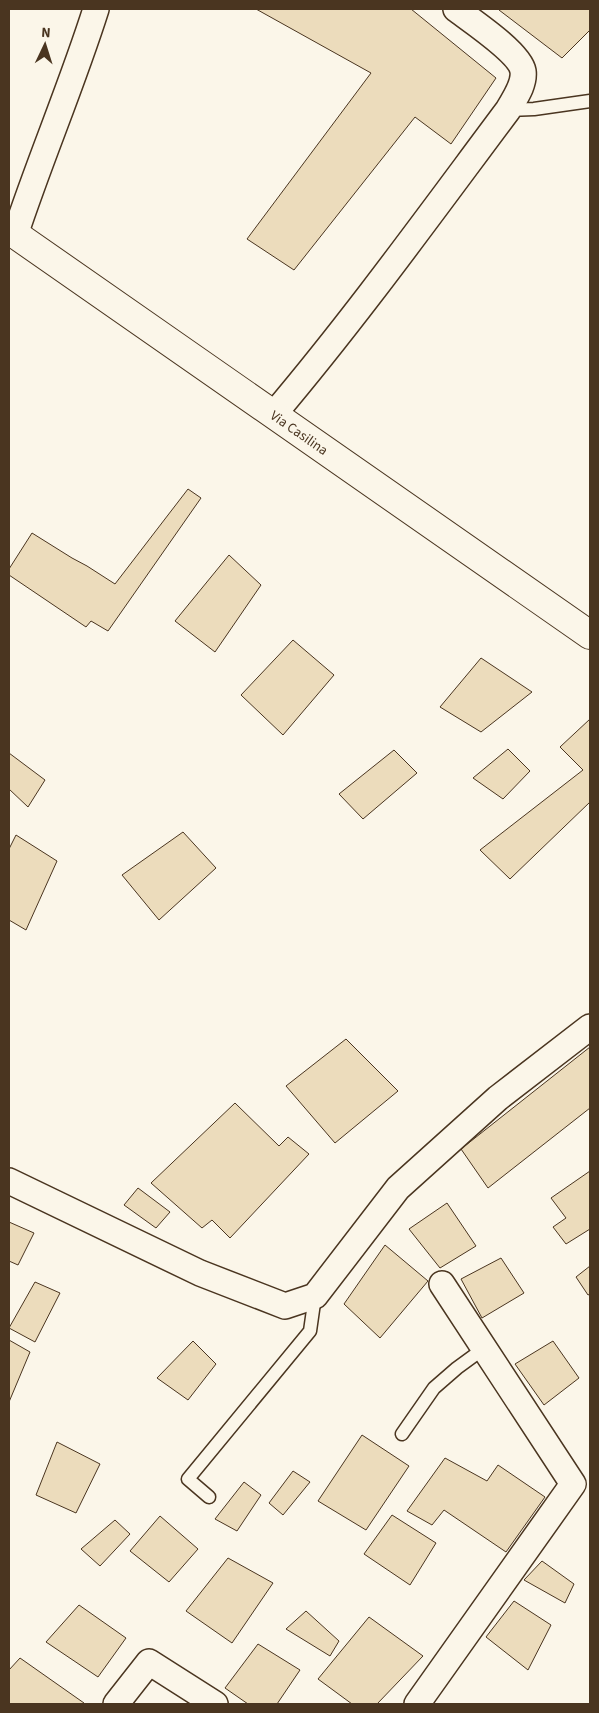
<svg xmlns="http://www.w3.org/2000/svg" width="599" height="1713" font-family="'Source Sans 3',sans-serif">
  <rect width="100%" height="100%" fill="#fbf6e9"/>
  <!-- building -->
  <path fill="#ecdcbc" stroke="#4a3520" d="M 256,9 L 411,9 L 496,78 L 451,144 L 415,117 L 294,270 L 247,239 L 371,73 Z
    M 500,9 L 590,9 L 590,30 L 562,58 L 499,10 Z
    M 188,489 L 201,498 L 108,631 L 91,621 L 86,627 L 9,575 L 9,569 L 32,533 L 72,558 L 87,566 L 115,584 Z
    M 229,555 L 261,585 L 215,652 L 175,621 Z
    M 293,640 L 334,675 L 283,735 L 241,695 Z
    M 481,658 L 532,692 L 481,732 L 440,707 Z
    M 590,719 L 590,802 L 510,879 L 480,850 L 583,770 L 560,747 Z
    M 508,749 L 530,771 L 503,799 L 473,778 Z
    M 394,750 L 417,773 L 363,819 L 339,794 Z
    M 9,753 L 45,780 L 28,807 L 9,789 Z
    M 183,832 L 216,868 L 159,920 L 122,875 Z
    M 16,835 L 57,861 L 26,930 L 9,920 L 9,849 Z
    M 346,1039 L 398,1091 L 335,1143 L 286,1086 Z
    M 590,1047 L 590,1108 L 488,1188 L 461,1149 Z
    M 235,1103 L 279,1146 L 288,1137 L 309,1154 L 230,1238 L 212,1220 L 202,1228 L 151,1183 Z
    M 590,1171 L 590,1229 L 566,1244 L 553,1227 L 566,1218 L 551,1198 Z
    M 138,1188 L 170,1212 L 156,1228 L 124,1205 Z
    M 447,1203 L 476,1246 L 440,1268 L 409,1229 Z
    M 9,1222 L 34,1233 L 18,1265 L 9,1261 Z
    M 385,1245 L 428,1281 L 380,1338 L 344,1304 Z
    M 501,1258 L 524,1293 L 482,1318 L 461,1279 Z
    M 590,1266 L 590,1294 L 588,1295 L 576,1277 Z
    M 35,1282 L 60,1293 L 35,1342 L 9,1328 Z
    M 9,1340 L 30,1352 L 9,1402 Z
    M 193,1341 L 216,1364 L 188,1400 L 157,1378 Z
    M 553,1341 L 579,1378 L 544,1405 L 515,1364 Z
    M 362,1435 L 409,1466 L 366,1530 L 318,1501 Z
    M 57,1442 L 100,1464 L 76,1513 L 36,1495 Z
    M 445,1458 L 487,1481 L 498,1465 L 545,1497 L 506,1552 L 444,1510 L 432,1525 L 407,1511 Z
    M 293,1471 L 310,1482 L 283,1515 L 269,1503 Z
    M 244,1482 L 261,1495 L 237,1531 L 215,1519 Z
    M 392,1515 L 436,1543 L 410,1585 L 364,1554 Z
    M 160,1516 L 198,1549 L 169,1582 L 130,1551 Z
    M 115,1520 L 130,1534 L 100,1566 L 81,1549 Z
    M 228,1558 L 273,1583 L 232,1643 L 186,1611 Z
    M 542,1561 L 574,1584 L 565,1603 L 524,1580 Z
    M 514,1601 L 551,1625 L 528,1670 L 486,1637 Z
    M 79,1605 L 126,1638 L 98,1677 L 46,1642 Z
    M 306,1611 L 339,1641 L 330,1656 L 286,1629 Z
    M 369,1617 L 423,1656 L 377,1704 L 352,1704 L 318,1679 Z
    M 258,1644 L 300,1670 L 277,1704 L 248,1704 L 225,1688 Z
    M 20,1658 L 84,1703 L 83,1704 L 9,1704 L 9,1670 Z"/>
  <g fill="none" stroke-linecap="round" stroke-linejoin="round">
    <!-- service casing -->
    <g stroke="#4a3520" stroke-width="15">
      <path id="service" d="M 508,110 L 534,109 L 590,101
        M 402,1434 L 434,1388 L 457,1368 L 483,1349
        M 209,1497 L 188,1479 L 310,1331 L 315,1296"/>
    </g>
    <!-- minor casing -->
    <g stroke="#4a3520" stroke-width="28">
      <path id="minor" d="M 15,235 C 40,159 72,85 96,9
        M 274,414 C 356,317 431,213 508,110 C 514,99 525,85 523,71 C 520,53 472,21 456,9
        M 9,1181 L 200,1273 L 285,1306 L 315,1296 L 398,1188 L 498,1098 L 590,1027
        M 116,1704 L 149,1662 L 215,1704
        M 417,1704 L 573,1484 L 442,1284"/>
    </g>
    <!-- primary casing -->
    <g stroke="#4a3520" stroke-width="30">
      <g id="primary">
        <path id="s1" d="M 9,230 L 590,635"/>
      </g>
    </g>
    <!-- service -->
    <use href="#service" stroke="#fbf6e9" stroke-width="12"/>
    <!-- minor -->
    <use href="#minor" stroke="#fbf6e9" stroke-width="25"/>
    <!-- primary -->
    <use href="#primary" stroke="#fbf6e9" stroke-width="28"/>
  </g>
  <g text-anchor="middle" stroke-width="4" stroke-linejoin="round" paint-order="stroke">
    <!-- street labels -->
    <g font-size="14" fill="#4a3520" stroke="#fbf6e9">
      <text dy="5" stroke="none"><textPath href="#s1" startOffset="354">Via Casilina</textPath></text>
    </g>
  </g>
  <!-- border -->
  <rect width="599" height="1713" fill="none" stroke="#4a3520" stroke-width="20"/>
  <!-- north arrow -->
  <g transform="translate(45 45) rotate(4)" stroke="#fbf6e9" stroke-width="4" paint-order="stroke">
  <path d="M0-4L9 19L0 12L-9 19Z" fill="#4a3520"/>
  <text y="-8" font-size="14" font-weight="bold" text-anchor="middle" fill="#4a3520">N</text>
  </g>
</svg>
